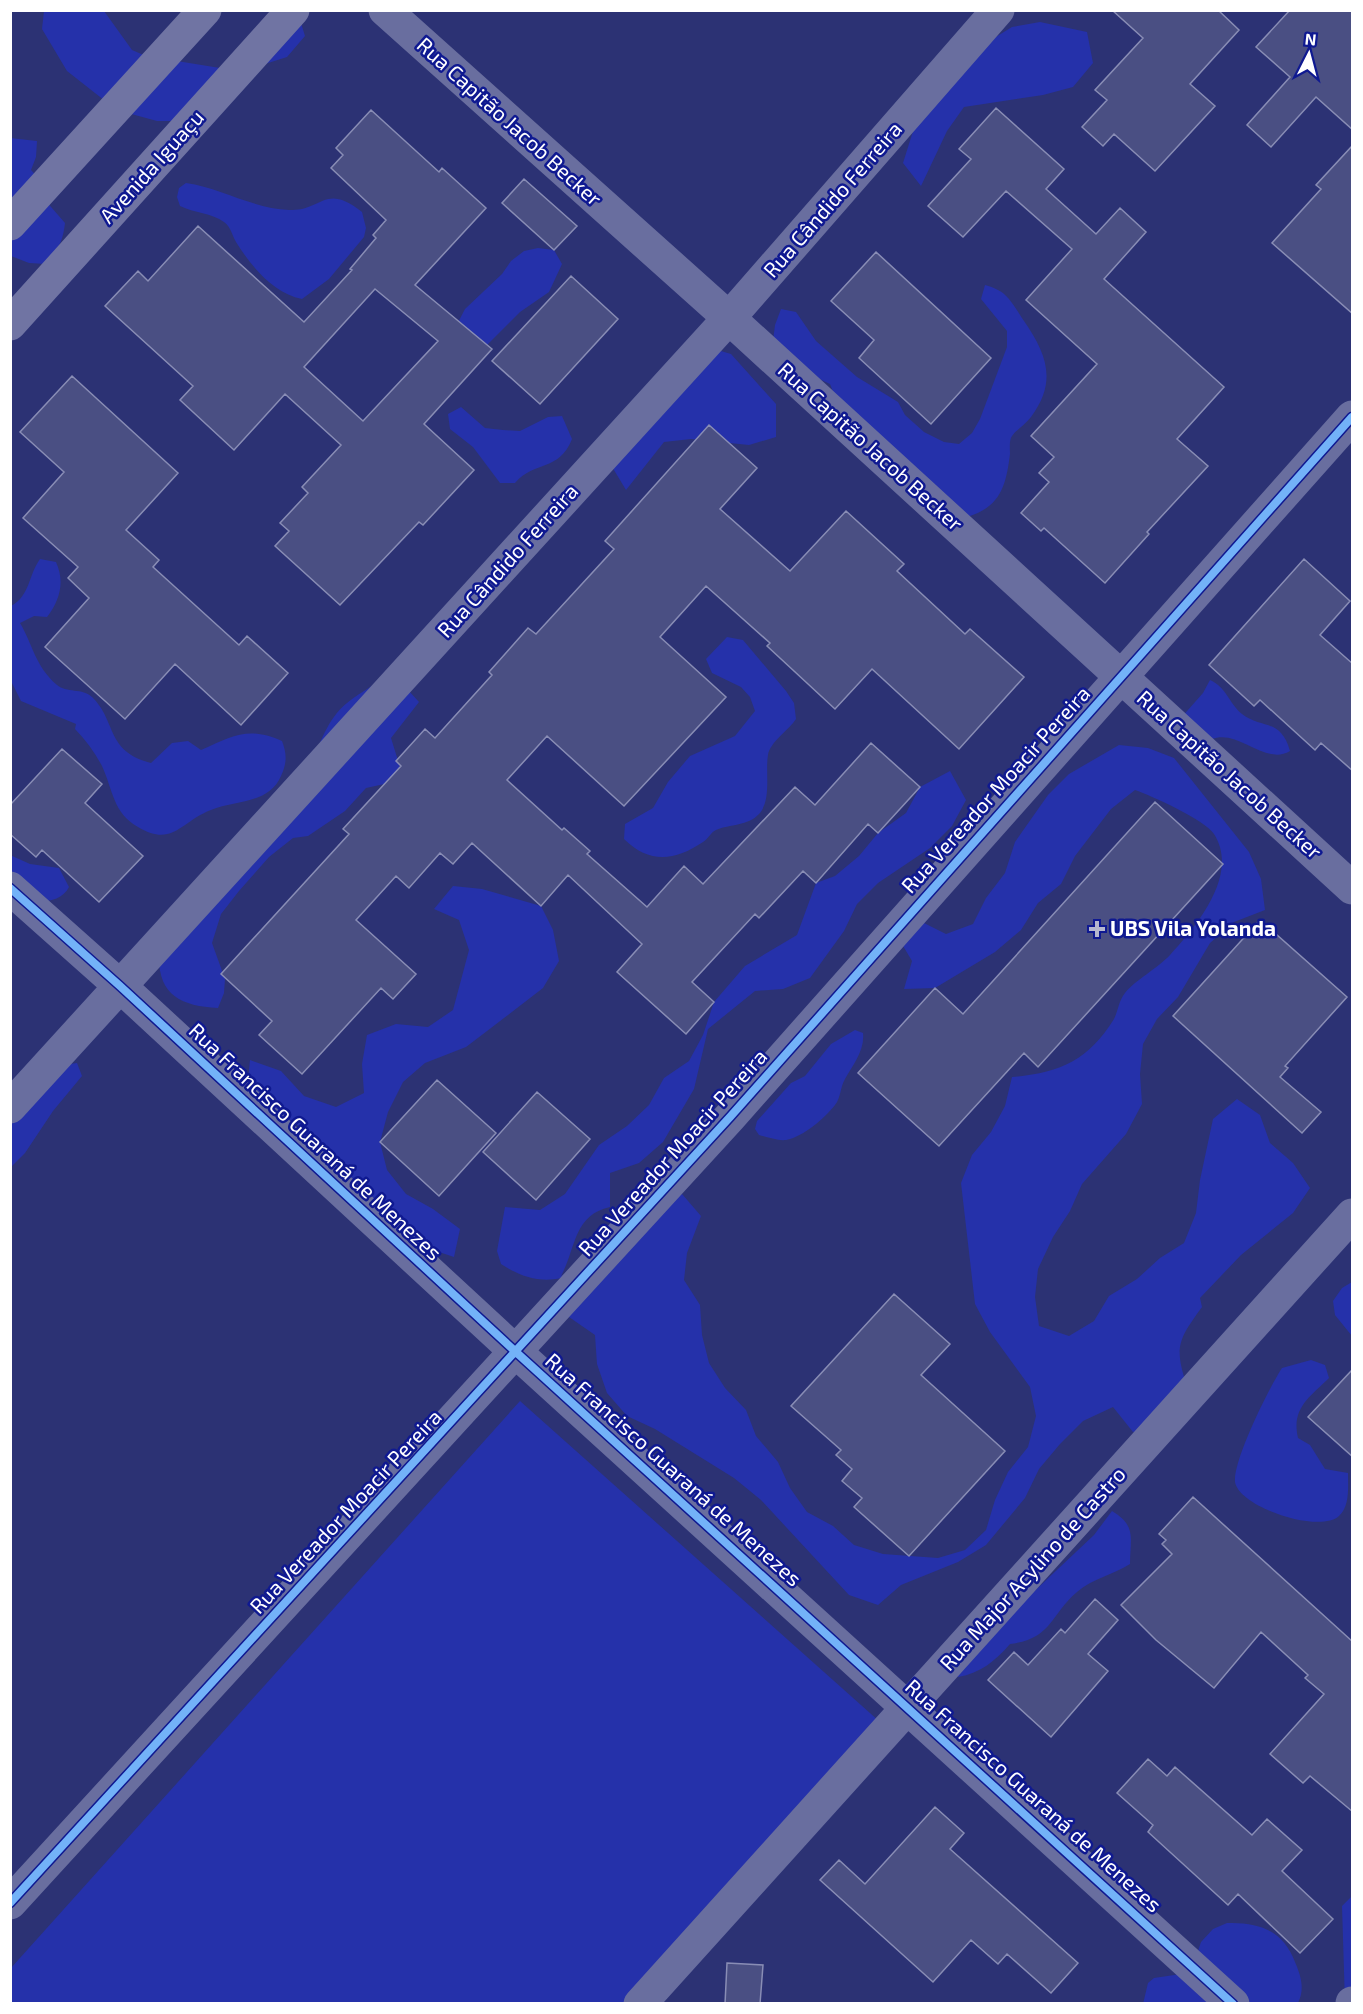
<svg xmlns="http://www.w3.org/2000/svg" width="1363" height="2014" font-family="'Exo 2',sans-serif">
  <rect width="100%" height="100%" fill="#2c3274"/>
  <!-- green -->
  <path fill="#2531aa" d="M 44,11 L 104,11 L 132,50 L 146,56 L 220,68 L 301,23 L 305,36 L 287,57 L 249,69 L 173,121 L 157,121 L 124,112 L 109,104 L 67,71 L 42,29 Z
    M 1040,22 L 1087,32 L 1093,63 L 1073,87 L 1043,95 L 964,107 L 947,131 L 921,186 L 903,163 L 920,109 L 986,43 L 1012,27 Z
    M 10,138 L 37,141 L 36,157 L 31,170 L 42,182 L 45,200 L 65,223 C 63,241 58,251 46,264 L 29,263 L 11,256 Z
    M 186,183 C 221,188 254,209 289,210 C 322,212 324,182 362,212 L 366,228 L 364,237 L 329,279 L 302,299 C 273,293 251,266 236,242 C 232,235 231,227 224,222 C 212,213 194,213 180,206 L 177,197 L 179,188 Z
    M 538,248 L 554,250 L 562,264 L 549,292 L 520,312 L 482,350 L 450,338 L 465,309 L 502,274 L 511,261 L 524,251 Z
    M 985,285 C 1008,291 1011,302 1024,321 C 1046,353 1058,381 1031,417 C 1026,424 1017,429 1012,436 C 1009,440 1010,449 1010,454 C 1006,485 1001,507 967,517 L 836,399 L 830,384 L 817,378 L 773,341 L 775,325 L 781,309 L 796,312 L 816,341 L 857,377 L 898,402 L 905,415 L 924,432 L 944,442 L 959,444 L 972,433 L 980,419 L 1007,347 L 1007,331 L 981,299 Z
    M 714,349 L 731,354 L 776,404 L 776,437 L 749,445 L 691,439 L 664,442 L 626,490 L 611,465 Z
    M 461,407 L 485,428 L 503,430 L 520,431 L 548,417 L 562,416 L 572,439 C 559,472 535,460 515,483 L 500,483 L 473,447 L 450,429 L 448,414 Z
    M 40,559 L 56,562 C 65,582 60,600 47,617 L 34,616 L 20,623 C 33,645 35,666 57,685 C 66,693 83,688 92,697 C 117,721 105,751 151,763 L 172,743 L 188,741 L 201,750 C 233,736 248,726 282,741 C 287,754 287,763 281,776 C 269,804 236,800 211,810 C 181,821 173,848 138,827 C 113,813 113,790 102,766 C 95,753 86,740 75,729 L 76,724 L 21,701 L 11,681 L 11,606 C 30,596 28,576 40,559 Z
    M 727,637 L 743,640 L 786,691 L 794,703 L 796,719 C 789,730 770,742 768,755 C 765,772 772,800 759,814 C 748,826 730,824 716,830 C 711,832 708,839 703,842 C 675,861 649,864 624,839 L 625,824 L 653,808 L 668,782 L 690,756 L 735,736 L 755,711 L 750,697 L 741,687 L 712,673 L 706,659 Z
    M 386,677 L 408,690 L 419,702 L 391,738 L 400,767 L 398,781 L 366,788 L 345,811 L 308,836 L 293,838 L 269,857 L 239,891 L 221,914 L 212,943 L 225,979 L 224,993 L 218,1008 C 181,1006 158,995 159,955 L 317,750 C 336,704 346,703 386,677 Z
    M 1210,680 C 1227,688 1228,702 1242,714 C 1261,729 1281,718 1290,751 C 1265,766 1239,729 1212,739 L 1180,719 L 1203,693 Z
    M 1119,745 L 1148,748 L 1174,758 L 1249,852 L 1261,879 L 1265,910 L 1234,922 L 1210,943 L 1178,997 L 1157,1019 L 1143,1044 L 1140,1074 L 1142,1104 L 1126,1134 L 1082,1184 L 1070,1211 L 1053,1237 L 1038,1269 L 1035,1297 L 1039,1326 L 1069,1336 L 1094,1321 L 1109,1296 L 1137,1279 L 1160,1258 L 1184,1243 L 1196,1213 L 1200,1180 L 1213,1119 L 1237,1099 L 1260,1115 L 1270,1143 L 1293,1163 L 1310,1188 L 1293,1213 L 1241,1255 L 1200,1298 L 1202,1307 C 1178,1340 1174,1347 1187,1386 L 1153,1430 L 1133,1432 L 1113,1407 L 1083,1421 L 1060,1444 L 1039,1469 L 1025,1498 L 986,1545 L 958,1562 L 901,1585 L 878,1605 L 849,1595 L 761,1500 L 734,1478 L 655,1429 L 627,1416 L 607,1393 L 597,1364 L 595,1335 L 569,1317 L 561,1278 C 539,1283 519,1276 501,1264 L 497,1251 L 505,1207 L 540,1210 L 565,1194 L 599,1145 L 627,1126 L 649,1105 L 664,1078 L 689,1061 L 703,1035 L 714,1002 L 745,966 L 797,935 L 816,883 L 835,876 L 859,856 L 878,833 L 906,813 L 920,787 L 950,771 L 966,800 L 952,826 L 930,848 L 878,883 L 857,904 L 844,931 L 810,978 L 783,989 L 755,991 L 708,1029 L 694,1089 L 663,1142 L 639,1163 L 610,1173 L 610,1207 C 573,1215 576,1249 561,1276 L 682,1194 L 701,1216 L 687,1253 L 684,1280 L 700,1305 L 702,1335 L 709,1363 L 725,1388 L 746,1410 L 756,1436 L 778,1462 L 790,1488 L 807,1512 L 833,1526 L 854,1545 L 883,1554 L 938,1558 L 965,1550 L 986,1530 L 995,1500 L 1008,1472 L 1028,1447 L 1036,1416 L 1030,1387 L 990,1332 L 975,1304 L 961,1183 L 972,1155 L 991,1132 L 1005,1106 L 1012,1077 C 1059,1073 1088,1061 1114,1019 C 1118,1011 1119,1000 1125,993 C 1134,981 1158,968 1170,955 C 1196,926 1240,875 1214,834 C 1205,820 1152,796 1135,790 L 1111,809 L 1075,856 L 1061,884 L 1038,903 L 1021,930 L 995,952 L 935,988 L 904,989 L 912,961 L 896,934 L 920,921 L 946,934 L 973,924 L 986,898 L 1005,873 L 1015,842 L 1048,795 L 1069,774 Z
    M 10,855 L 30,864 L 59,868 L 69,887 C 58,908 30,900 11,899 Z
    M 453,886 L 482,889 L 541,906 L 553,930 L 559,961 L 543,988 L 491,1028 L 466,1047 L 425,1063 L 403,1082 L 388,1112 L 380,1142 L 387,1170 L 406,1194 L 433,1209 L 460,1229 L 454,1257 L 424,1247 L 320,1151 L 300,1127 L 247,1090 L 250,1060 L 281,1071 L 304,1096 L 336,1107 L 364,1093 L 362,1064 L 367,1035 L 396,1024 L 428,1027 L 453,1010 L 469,950 L 459,920 L 434,909 Z
    M 855,1030 L 863,1033 C 865,1050 853,1065 845,1079 C 840,1087 841,1098 835,1105 C 825,1118 803,1137 786,1140 C 778,1141 767,1137 759,1135 L 755,1129 L 757,1121 L 791,1083 L 805,1076 L 831,1044 Z
    M 77,1063 L 82,1076 L 53,1111 L 25,1153 L 11,1167 L 11,1123 L 16,1107 L 63,1065 Z
    M 1352,1282 L 1352,1336 L 1335,1315 L 1333,1301 L 1342,1288 Z
    M 1311,1360 L 1325,1365 L 1329,1378 C 1310,1397 1291,1408 1298,1438 L 1310,1445 L 1325,1469 L 1348,1473 C 1348,1487 1350,1506 1339,1516 C 1319,1534 1239,1507 1235,1482 C 1233,1460 1269,1388 1282,1368 Z
    M 520,1401 L 880,1722 L 627,2003 L 11,2004 L 11,1968 Z
    M 1112,1511 C 1137,1526 1130,1538 1130,1564 C 1113,1575 1093,1578 1077,1592 C 1050,1615 1052,1639 1010,1644 C 995,1661 981,1673 958,1677 L 953,1668 L 1094,1535 Z
    M 1352,1896 L 1352,2003 L 1345,2003 L 1342,1906 Z
    M 1227,1923 C 1260,1922 1283,1931 1295,1962 C 1301,1976 1305,1989 1298,2003 L 1143,2004 L 1148,1983 L 1154,1978 L 1181,1974 L 1195,1960 L 1201,1942 L 1213,1929 Z"/>
  <!-- building -->
  <path fill="#4a4f83" stroke="#898db5" stroke-width="1.5" fill-rule="evenodd" d="M 1112,10 L 1218,10 L 1239,30 L 1190,84 L 1215,106 L 1155,171 L 1114,134 L 1103,146 L 1082,127 L 1107,100 L 1095,90 L 1143,38 Z
    M 1290,10 L 1353,10 L 1353,130 L 1316,97 L 1271,147 L 1247,125 L 1290,77 L 1256,47 Z
    M 996,108 L 1064,169 L 1046,189 L 1096,234 L 1120,208 L 1146,232 L 1104,279 L 1224,387 L 1177,439 L 1208,466 L 1147,532 L 1149,534 L 1105,583 L 1044,528 L 1041,531 L 1021,513 L 1049,482 L 1039,473 L 1054,457 L 1031,436 L 1097,364 L 1026,300 L 1072,249 L 1006,191 L 963,237 L 928,206 L 971,159 L 959,149 Z
    M 371,110 L 439,172 L 442,168 L 486,208 L 415,285 L 492,349 L 424,424 L 474,470 L 423,525 L 419,522 L 340,605 L 275,546 L 289,531 L 280,523 L 308,493 L 302,487 L 341,445 L 285,394 L 234,450 L 180,400 L 193,386 L 105,306 L 138,271 L 148,281 L 198,226 L 304,322 L 352,270 L 350,269 L 376,238 L 373,235 L 386,220 L 331,168 L 343,155 L 336,148 ZM 375,289 L 438,341 L 363,421 L 304,367 Z
    M 1353,145 L 1353,314 L 1272,243 L 1321,189 L 1316,185 Z
    M 524,179 L 577,226 L 554,250 L 502,203 Z
    M 876,252 L 991,358 L 931,424 L 859,358 L 874,340 L 831,301 Z
    M 571,276 L 618,319 L 540,404 L 492,361 Z
    M 72,376 L 178,473 L 126,530 L 159,560 L 153,567 L 239,645 L 247,636 L 288,673 L 241,725 L 175,664 L 125,719 L 45,647 L 89,598 L 68,578 L 78,567 L 23,518 L 64,472 L 20,432 Z
    M 709,425 L 757,468 L 720,509 L 790,571 L 846,511 L 904,564 L 897,571 L 965,634 L 970,629 L 1024,677 L 959,749 L 872,669 L 835,709 L 767,646 L 770,643 L 706,586 L 660,637 L 726,697 L 624,806 L 547,736 L 507,780 L 562,830 L 564,828 L 590,851 L 587,854 L 647,907 L 684,866 L 703,884 L 795,787 L 815,805 L 871,743 L 920,787 L 878,833 L 868,824 L 816,883 L 803,871 L 759,918 L 755,914 L 692,982 L 714,1002 L 686,1034 L 617,972 L 642,944 L 568,875 L 541,906 L 472,843 L 453,864 L 440,853 L 409,888 L 396,876 L 356,920 L 416,974 L 393,999 L 381,988 L 302,1074 L 259,1035 L 272,1021 L 221,974 L 349,834 L 343,829 L 401,766 L 396,761 L 425,729 L 435,738 L 492,675 L 489,672 L 528,628 L 536,634 L 614,549 L 605,541 Z
    M 1304,559 L 1350,601 L 1320,635 L 1353,664 L 1353,771 L 1321,743 L 1315,750 L 1260,700 L 1254,706 L 1209,665 Z
    M 62,749 L 102,784 L 85,803 L 143,856 L 99,902 L 42,850 L 36,857 L 10,834 L 10,805 Z
    M 1155,802 L 1223,864 L 1038,1067 L 1024,1053 L 939,1146 L 858,1073 L 935,988 L 963,1014 Z
    M 1260,920 L 1347,997 L 1285,1066 L 1288,1068 L 1280,1077 L 1321,1112 L 1302,1133 L 1173,1016 Z
    M 437,1080 L 496,1133 L 439,1196 L 380,1142 Z
    M 537,1092 L 590,1139 L 536,1200 L 483,1152 Z
    M 894,1294 L 950,1344 L 921,1375 L 1005,1451 L 909,1556 L 854,1507 L 862,1498 L 842,1481 L 852,1469 L 836,1455 L 841,1450 L 791,1406 Z
    M 1353,1369 L 1353,1457 L 1308,1417 Z
    M 1193,1497 L 1353,1642 L 1353,1812 L 1310,1776 L 1303,1783 L 1270,1754 L 1324,1694 L 1305,1678 L 1308,1675 L 1261,1632 L 1214,1688 L 1156,1640 L 1121,1605 L 1172,1554 L 1162,1544 L 1166,1540 L 1159,1534 Z
    M 1095,1599 L 1118,1620 L 1088,1654 L 1108,1671 L 1051,1737 L 988,1680 L 1014,1652 L 1028,1665 L 1061,1629 L 1065,1633 Z
    M 1148,1759 L 1167,1776 L 1175,1767 L 1252,1835 L 1267,1819 L 1302,1850 L 1282,1871 L 1333,1919 L 1300,1953 L 1238,1894 L 1228,1905 L 1148,1832 L 1153,1825 L 1117,1793 Z
    M 935,1807 L 964,1833 L 950,1849 L 1078,1963 L 1051,1993 L 1007,1954 L 998,1964 L 971,1940 L 933,1982 L 820,1880 L 839,1860 L 865,1884 Z
    M 727,1963 L 763,1965 L 760,2004 L 725,2004 Z"/>
  <g fill="none" stroke-linecap="round" stroke-linejoin="round">
    <!-- street -->
    <path stroke="#696e9f" stroke-width="33" d="M 385,10 L 729,318 L 1352,888
      M 10,888 L 120,986 L 517,1353 L 1233,2004
      M 10,1107 L 729,318 L 998,10
      M 10,1903 L 730,1117 L 1352,417
      M 640,2004 L 1352,1215
      M 1352,2004 L 1352,2003"/>
    <!-- secondary -->
    <path stroke="#7074a3" stroke-width="33" d="M 10,224 L 205,10
      M 10,324 L 293,10"/>
    <!-- cycleway casing -->
    <g stroke="#0f1991" stroke-width="11">
      <path id="cycleway" d="M 10,888 L 120,986 L 517,1353 L 1233,2004
        M 10,1903 L 730,1117 L 1352,417"/>
    </g>
    <!-- cycleway -->
    <use href="#cycleway" stroke="#73b2f8" stroke-width="8"/>
  </g>
  <!-- markers -->
  <path fill="#b5b7ce" stroke="#0f1991" stroke-width="2" d="M1094 920h6v6h6v6h-6v6h-6v-6h-6v-6h6z"/>
  <g text-anchor="middle" stroke-width="5" stroke-linejoin="round" paint-order="stroke">
    <!-- street labels -->
    <g font-size="21" fill="#fff" stroke="#0f1991">
      <text transform="translate(509 122) rotate(42)" y="7">Rua Capitão Jacob Becker</text>
      <text transform="translate(152 167) rotate(-48)" y="7">Avenida Iguaçu</text>
      <text transform="translate(833 200) rotate(-49)" y="7">Rua Cândido Ferreira</text>
      <text transform="translate(870 447) rotate(42)" y="7">Rua Capitão Jacob Becker</text>
      <text transform="translate(508 561) rotate(-48)" y="7">Rua Cândido Ferreira</text>
      <text transform="translate(1229 775) rotate(42)" y="7">Rua Capitão Jacob Becker</text>
      <text transform="translate(996 790) rotate(-48)" y="7">Rua Vereador Moacir Pereira</text>
      <text transform="translate(315 1142) rotate(43)" y="7">Rua Francisco Guaraná de Menezes</text>
      <text transform="translate(673 1153) rotate(-48)" y="7">Rua Vereador Moacir Pereira</text>
      <text transform="translate(673 1470) rotate(42)" y="7">Rua Francisco Guaraná de Menezes</text>
      <text transform="translate(346 1512) rotate(-47)" y="7">Rua Vereador Moacir Pereira</text>
      <text transform="translate(1033 1569) rotate(-48)" y="7">Rua Major Acylino de Castro</text>
      <text transform="translate(1033 1796) rotate(42)" y="7">Rua Francisco Guaraná de Menezes</text>
    </g>
    <!-- poi labels -->
    <g font-size="21" font-weight="bold" fill="#fff" stroke="#0f1991" text-anchor="start">
      <text x="1110" y="936">UBS Vila Yolanda</text>
    </g>
  </g>
  <!-- border -->
  <rect width="1363" height="2014" fill="none" stroke="#ffffff" stroke-width="24"/>
  <!-- north arrow -->
  <g transform="translate(1309 54) rotate(6)" stroke="#0f1991" stroke-width="4.5" paint-order="stroke">
  <path d="M0-4.5L10 22L0 15L-10 22Z" fill="#ffffff"/>
  <text y="-9" font-size="16" font-weight="bold" text-anchor="middle" fill="#ffffff">N</text>
  </g>
</svg>
